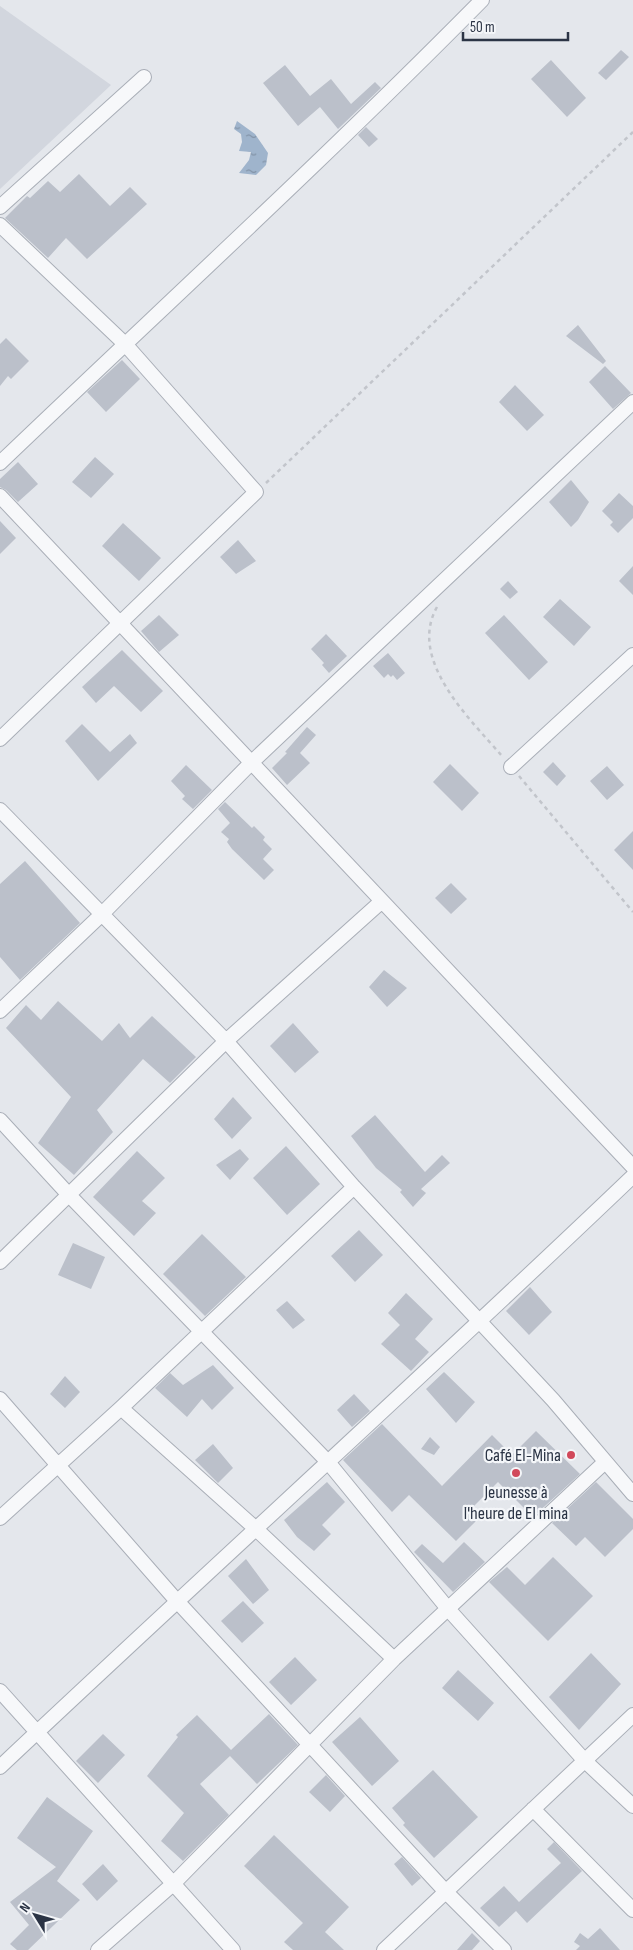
<svg xmlns="http://www.w3.org/2000/svg" width="633" height="1950" font-family="'Sofia Sans Condensed',sans-serif">
  <defs>
    <pattern id="water-ripples" width="26" height="14" patternUnits="userSpaceOnUse" patternTransform="scale(1.25)"><rect width="26" height="14" fill="#9fb4cc"/><path d="M2 4q2-2 4 0t4 0M15 11q2-2 4 0t4 0" fill="none" stroke="#8293a7"/></pattern>
  </defs>
  <rect width="100%" height="100%" fill="#e4e7ec"/>
  <!-- built -->
  <path fill="#d2d6de" d="M 0,6 L 111,85 L 0,189 Z"/>
  <!-- water -->
  <path fill="url(#water-ripples)" d="M 237,121 L 255,134 L 268,153 L 266,165 L 256,175 L 239,173 L 249,160 L 251,152 L 239,151 L 242,142 L 241,134 L 234,129 Z"/>
  <!-- building -->
  <path fill="#bbc0ca" d="M 621,50 L 629,57 L 606,80 L 598,73 Z
    M 551,60 L 586,98 L 567,117 L 531,79 Z
    M 285,65 L 310,96 L 331,79 L 351,104 L 375,82 L 381,88 L 338,129 L 320,107 L 298,126 L 263,83 Z
    M 366,127 L 378,139 L 369,147 L 358,135 Z
    M 79,174 L 110,206 L 130,187 L 147,204 L 87,259 L 66,238 L 48,258 L 5,218 L 27,196 L 30,198 L 48,181 L 60,192 Z
    M 578,325 L 606,361 L 603,364 L 566,336 Z
    M 6,338 L 29,361 L 11,379 L 8,376 L 0,386 L 0,344 Z
    M 122,360 L 140,379 L 106,412 L 87,392 Z
    M 605,366 L 631,393 L 613,409 L 589,382 Z
    M 515,385 L 544,415 L 527,431 L 499,402 Z
    M 95,457 L 114,474 L 91,498 L 72,482 Z
    M 18,462 L 38,484 L 18,502 L 6,490 L 0,487 L 0,479 Z
    M 571,480 L 589,502 L 578,520 L 571,527 L 549,502 Z
    M 619,493 L 633,506 L 633,518 L 618,533 L 610,525 L 613,522 L 602,511 Z
    M 0,521 L 16,538 L 0,554 Z
    M 123,523 L 161,558 L 139,581 L 102,546 Z
    M 238,540 L 256,561 L 236,574 L 220,557 Z
    M 633,566 L 633,595 L 619,581 Z
    M 508,581 L 518,592 L 510,599 L 500,589 Z
    M 560,599 L 591,627 L 574,646 L 543,617 Z
    M 159,615 L 179,635 L 159,652 L 141,631 Z
    M 504,615 L 548,662 L 529,680 L 485,633 Z
    M 326,634 L 347,656 L 329,673 L 322,665 L 324,663 L 311,649 Z
    M 122,650 L 163,691 L 141,712 L 114,686 L 96,703 L 82,687 Z
    M 388,653 L 405,673 L 397,680 L 393,675 L 391,677 L 388,674 L 384,678 L 373,666 Z
    M 82,724 L 110,752 L 130,734 L 137,743 L 98,781 L 65,741 Z
    M 307,727 L 316,735 L 300,753 L 310,763 L 287,785 L 272,768 L 287,753 L 285,752 Z
    M 553,762 L 566,776 L 557,786 L 543,772 Z
    M 450,764 L 479,793 L 462,811 L 433,782 Z
    M 186,765 L 212,790 L 193,809 L 182,799 L 185,796 L 171,781 Z
    M 607,766 L 624,785 L 607,800 L 590,781 Z
    M 225,802 L 252,828 L 254,826 L 265,837 L 263,840 L 272,849 L 263,859 L 274,870 L 264,880 L 232,849 L 227,842 L 229,839 L 221,832 L 230,823 L 218,809 Z
    M 633,831 L 633,870 L 614,850 Z
    M 25,861 L 80,923 L 20,980 L 0,957 L 0,884 Z
    M 451,883 L 467,899 L 451,914 L 435,898 Z
    M 384,970 L 407,988 L 387,1007 L 369,987 Z
    M 58,1001 L 102,1041 L 119,1023 L 130,1038 L 152,1016 L 196,1057 L 170,1083 L 143,1059 L 97,1110 L 113,1132 L 74,1175 L 38,1143 L 71,1097 L 6,1028 L 26,1005 L 41,1020 Z
    M 293,1023 L 319,1052 L 295,1073 L 270,1046 Z
    M 233,1097 L 252,1118 L 232,1139 L 214,1119 Z
    M 375,1115 L 425,1172 L 442,1155 L 450,1163 L 421,1189 L 426,1193 L 413,1207 L 400,1192 L 402,1190 L 376,1168 L 351,1136 Z
    M 286,1146 L 320,1184 L 287,1215 L 253,1178 Z
    M 240,1149 L 249,1159 L 230,1180 L 216,1165 Z
    M 137,1151 L 165,1178 L 142,1201 L 156,1213 L 134,1236 L 93,1197 Z
    M 359,1230 L 383,1255 L 355,1282 L 331,1256 Z
    M 202,1234 L 246,1277 L 205,1316 L 163,1274 Z
    M 73,1243 L 105,1257 L 91,1289 L 58,1275 Z
    M 530,1287 L 552,1312 L 529,1335 L 506,1311 Z
    M 406,1293 L 433,1319 L 415,1339 L 429,1352 L 411,1371 L 381,1344 L 400,1325 L 388,1313 Z
    M 287,1301 L 305,1320 L 293,1329 L 276,1310 Z
    M 213,1365 L 234,1388 L 212,1410 L 202,1399 L 187,1417 L 155,1388 L 170,1373 L 183,1385 Z
    M 444,1372 L 475,1402 L 456,1423 L 426,1389 Z
    M 65,1376 L 80,1392 L 65,1408 L 50,1394 Z
    M 354,1394 L 370,1411 L 352,1427 L 337,1410 Z
    M 382,1424 L 442,1486 L 492,1435 L 512,1455 L 536,1431 L 580,1474 L 533,1517 L 498,1482 L 467,1513 L 476,1521 L 456,1541 L 409,1495 L 392,1512 L 343,1460 Z
    M 430,1437 L 440,1447 L 434,1455 L 421,1449 Z
    M 213,1444 L 233,1468 L 218,1483 L 195,1460 Z
    M 327,1482 L 345,1502 L 322,1525 L 331,1534 L 314,1551 L 297,1537 L 284,1520 Z
    M 596,1482 L 633,1519 L 633,1529 L 605,1557 L 585,1537 L 576,1546 L 552,1523 Z
    M 464,1542 L 485,1562 L 453,1592 L 414,1552 L 422,1544 L 443,1563 Z
    M 553,1557 L 593,1596 L 548,1641 L 489,1582 L 507,1567 L 525,1585 Z
    M 246,1559 L 269,1590 L 253,1604 L 228,1576 Z
    M 243,1601 L 264,1623 L 242,1643 L 221,1621 Z
    M 591,1653 L 621,1684 L 579,1730 L 549,1697 Z
    M 295,1657 L 317,1680 L 291,1705 L 269,1682 Z
    M 458,1670 L 494,1703 L 478,1721 L 442,1688 Z
    M 269,1714 L 298,1745 L 257,1784 L 230,1756 L 200,1784 L 229,1815 L 183,1861 L 161,1841 L 184,1813 L 147,1776 L 178,1737 L 176,1735 L 197,1715 L 231,1750 Z
    M 360,1717 L 399,1761 L 372,1786 L 332,1742 Z
    M 103,1734 L 125,1755 L 98,1783 L 76,1761 Z
    M 433,1770 L 478,1817 L 434,1858 L 403,1825 L 405,1823 L 392,1808 Z
    M 326,1775 L 345,1796 L 330,1812 L 309,1792 Z
    M 47,1797 L 93,1831 L 57,1881 L 80,1900 L 28,1950 L 17,1950 L 10,1944 L 29,1925 L 10,1902 L 56,1867 L 17,1838 Z
    M 274,1835 L 349,1907 L 325,1932 L 344,1950 L 293,1950 L 284,1942 L 303,1923 L 244,1866 Z
    M 554,1842 L 582,1871 L 527,1923 L 516,1911 L 499,1927 L 480,1908 L 504,1886 L 519,1902 L 561,1863 L 547,1849 Z
    M 402,1857 L 421,1878 L 412,1886 L 394,1864 Z
    M 103,1864 L 118,1881 L 97,1901 L 82,1884 Z
    M 600,1928 L 620,1950 L 576,1950 L 580,1946 L 574,1942 L 580,1933 L 588,1939 Z
    M 472,1933 L 480,1941 L 472,1950 L 457,1950 Z"/>
  <g fill="none" stroke-linecap="round" stroke-linejoin="round">
    <!-- street casing -->
    <g stroke="#a9aeb7" stroke-width="16">
      <path id="street" d="M 0,207 L 144,77
        M 0,225 L 125,344 L 256,492 L 0,739
        M 0,463 C 161,309 326,158 482,0
        M 0,496 L 633,1167
        M 511,767 L 633,655
        M 0,810 L 226,1041 L 354,1187 L 553,1400 L 633,1494
        M 0,1011 L 101,915 L 252,762 L 633,402
        M 0,1120 L 69,1195 L 328,1462 L 449,1610 L 585,1761 L 633,1806
        M 0,1262 L 226,1041 L 382,901
        M 0,1399 L 176,1600 L 446,1892 L 504,1950
        M 121,1408 L 255,1528 L 394,1659
        M 0,1518 L 121,1408 L 354,1187
        M 0,1691 L 233,1950
        M 0,1767 C 210,1569 424,1376 633,1176
        M 533,1809 L 633,1910
        M 98,1950 L 173,1884 L 394,1659 L 605,1462
        M 384,1950 L 633,1715"/>
    </g>
    <!-- path -->
    <path stroke="#c2c5cb" stroke-width="2.5" stroke-dasharray="4 4" stroke-linecap="butt" d="M 266,483 L 633,132
      M 437,607 C 407,660 471,720 502,756
      M 519,776 L 633,912"/>
    <!-- street -->
    <use href="#street" stroke="#f7f8fa" stroke-width="14"/>
  </g>
  <!-- markers -->
  <g fill="#d1495b" stroke="#f4f6f9" stroke-width="2">
    <circle cx="571" cy="1455" r="5"/>
    <circle cx="516" cy="1473" r="5"/>
  </g>
  <g text-anchor="middle" stroke-width="4.5" stroke-linejoin="round" paint-order="stroke">
    <!-- poi labels -->
    <g font-size="18" fill="#2b3445" stroke="#f4f6f9" text-anchor="end">
      <text x="561" y="1461">Café El-Mina</text>
      <text x="516" y="1498" text-anchor="middle">Jeunesse à<tspan x="516" dy="21">l'heure de El mina</tspan></text>
    </g>
  </g>
  <!-- north arrow -->
  <g transform="translate(35 1915) rotate(307)" stroke="#f4f6f9" stroke-width="4" paint-order="stroke">
  <path d="M0-4L9 19L0 12L-9 19Z" fill="#2b3445"/>
  <text y="-8" font-size="14" font-weight="bold" text-anchor="middle" fill="#2b3445">N</text>
  </g>
  <!-- scale -->
  <path d="M463 32v8h105v-8" fill="none" stroke="#2b3445" stroke-width="2.5"/>
  <text x="470" y="32" font-size="15" fill="#2b3445" stroke="#f4f6f9" stroke-width="4" paint-order="stroke">50 m</text>
</svg>
